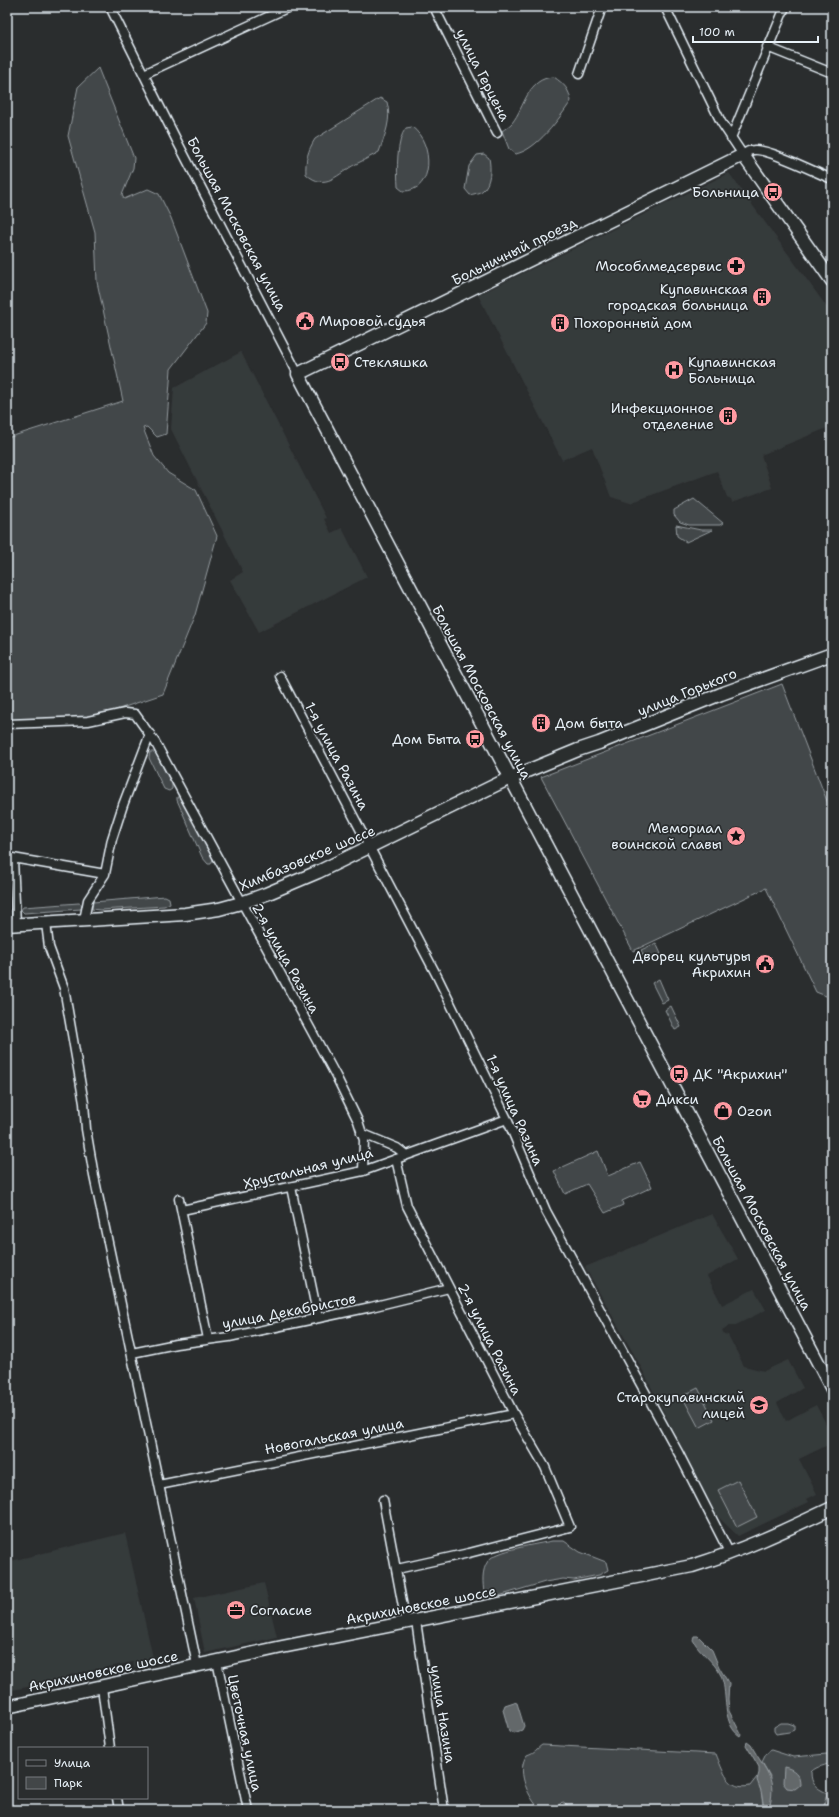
<svg xmlns="http://www.w3.org/2000/svg" width="839" height="1817" font-family="'Shantell Sans',sans-serif">
  <rect width="100%" height="100%" fill="#2a2d2e"/>
  <filter id="ink" filterUnits="userSpaceOnUse"><feTurbulence type="fractalNoise" baseFrequency=".025" numOctaves="2"/><feDisplacementMap in="SourceGraphic" scale="8" xChannelSelector="R" yChannelSelector="G"/><feConvolveMatrix kernelMatrix="1 2 1 2 8 2 1 2 1" color-interpolation-filters="sRGB"/></filter>
  <g filter="url(#ink)">
    <!-- built -->
    <path fill="#363a3b" d="M 729,173 L 832,314 L 832,426 L 761,455 L 772,488 L 732,502 L 731,499 L 727,497 L 717,471 L 630,503 L 611,497 L 592,447 L 562,460 L 478,295 Z
      M 241,352 L 326,518 L 324,519 L 331,533 L 342,528 L 367,577 L 259,632 L 230,580 L 243,572 L 171,429 L 174,388 Z
      M 712,1214 L 738,1259 L 707,1276 L 722,1305 L 754,1289 L 766,1310 L 736,1325 L 730,1325 L 722,1330 L 724,1334 L 728,1335 L 744,1366 L 764,1371 L 788,1360 L 803,1388 L 777,1403 L 786,1421 L 816,1405 L 832,1435 L 832,1443 L 799,1459 L 817,1494 L 807,1499 L 809,1502 L 738,1536 L 716,1515 L 641,1367 L 585,1267 Z
      M 125,1533 L 154,1662 L 134,1667 L 133,1662 L 69,1675 L 69,1679 L 7,1691 L 7,1562 Z
      M 264,1583 L 277,1637 L 205,1653 L 194,1598 Z"/>
    <!-- green -->
    <path fill="#424648" stroke="#959ca0" d="M 98,68 L 134,158 L 133,168 L 122,195 L 124,199 L 148,189 L 159,194 L 171,218 L 207,313 L 206,323 L 171,369 L 166,434 L 157,437 L 147,427 L 143,428 L 154,456 L 168,473 L 196,490 L 217,536 L 195,615 L 163,694 L 92,718 L 7,721 L 7,438 L 123,401 L 97,282 L 95,232 L 68,136 L 78,87 Z
      M 554,77 C 564,84 569,89 571,101 C 560,118 536,151 515,154 L 509,149 L 502,131 C 505,129 509,126 512,123 C 525,107 527,78 554,77 Z
      M 380,98 L 387,102 C 392,119 385,135 379,152 C 372,156 364,160 356,164 C 338,173 326,192 306,174 C 305,161 308,150 315,139 Z
      M 412,127 C 434,143 435,192 403,191 L 398,187 C 397,171 396,140 406,128 Z
      M 484,154 L 489,158 C 491,168 491,184 482,191 C 479,193 473,194 470,195 L 465,189 L 469,166 L 477,155 Z
      M 694,499 L 723,523 L 720,525 L 689,525 L 680,522 L 674,515 L 674,510 Z
      M 676,525 L 701,530 L 712,530 L 686,542 L 677,536 Z
      M 782,684 L 832,814 L 832,993 L 826,996 L 816,992 L 766,888 L 633,951 L 541,777 Z
      M 150,752 L 155,752 L 172,784 L 172,789 L 169,791 L 164,789 L 149,758 Z
      M 177,797 L 181,797 L 212,853 L 213,859 L 211,864 L 208,864 L 202,857 L 177,800 Z
      M 165,896 L 169,898 L 170,903 L 164,906 L 100,910 L 92,909 L 93,902 Z
      M 79,903 L 83,905 L 81,909 L 24,913 L 21,910 L 23,907 Z
      M 656,943 L 661,954 L 646,961 L 641,950 Z
      M 659,979 L 668,1000 L 662,1003 L 652,983 Z
      M 671,1006 L 681,1027 L 675,1030 L 665,1010 Z
      M 598,1151 L 608,1176 L 640,1162 L 652,1187 L 622,1201 L 623,1205 L 605,1213 L 587,1184 L 565,1194 L 554,1171 Z
      M 698,1388 L 714,1420 L 699,1428 L 682,1396 Z
      M 738,1480 L 757,1517 L 737,1527 L 718,1490 Z
      M 552,1541 L 564,1541 L 580,1552 L 606,1562 L 608,1570 L 599,1575 L 574,1580 L 563,1579 L 545,1582 L 492,1598 L 484,1594 C 483,1583 481,1571 488,1561 C 495,1550 538,1544 552,1541 Z
      M 781,1723 L 788,1723 L 794,1725 L 794,1730 L 789,1732 L 776,1734 L 774,1731 L 774,1727 Z
      M 542,1745 L 716,1754 C 723,1771 728,1791 750,1786 L 757,1777 L 761,1791 L 763,1805 L 770,1776 L 762,1762 L 766,1754 L 771,1750 L 793,1757 L 827,1754 L 831,1755 L 832,1761 C 826,1767 817,1765 811,1772 C 811,1784 816,1788 827,1793 L 823,1810 L 573,1810 L 562,1802 L 556,1808 L 538,1807 C 527,1795 516,1769 527,1755 C 536,1752 536,1749 542,1745 Z"/>
    <!-- water -->
    <path fill="#63686b" stroke="#989fa3" d="M 694,1636 L 698,1636 L 712,1650 L 719,1667 L 729,1684 L 728,1699 L 729,1711 L 741,1734 L 740,1736 C 723,1725 727,1699 723,1682 C 720,1665 701,1655 693,1640 Z
      M 514,1702 L 517,1703 L 524,1726 L 522,1730 L 514,1733 L 509,1731 L 503,1710 L 505,1705 Z
      M 747,1742 L 751,1745 C 763,1768 777,1776 770,1805 L 764,1808 L 761,1791 L 757,1780 L 759,1773 L 759,1767 L 746,1745 Z
      M 784,1767 C 794,1769 800,1774 800,1785 L 795,1789 L 787,1788 L 783,1783 Z"/>
    <g fill="none" stroke-linecap="round" stroke-linejoin="round">
      <!-- street casing -->
      <g stroke="#e8f1f8" stroke-width="11">
        <path id="street" d="M 110,7 L 178,143 L 298,374
          M 434,7 L 497,133
          M 665,7 L 721,122 L 743,155 C 746,152 749,150 754,150 C 767,148 817,173 832,179
          M 767,47 L 832,73
          M 144,74 L 289,7
          M 579,74 L 602,7
          M 731,138 L 785,7
          M 280,676 L 437,976 L 507,1119 L 546,1211 L 679,1454 L 730,1554
          M 7,724 L 88,721 L 125,713 L 135,714 L 155,742 L 336,1076 L 358,1121 L 364,1140 L 363,1171
          M 7,857 L 105,874
          M 13,859 L 16,924
          M 84,920 L 88,900 L 105,874 L 112,839 L 123,805 L 150,734
          M 46,923 L 49,947 L 64,988 L 84,1103 L 86,1129 L 94,1176 L 197,1665
          M 361,1133 L 397,1148 L 406,1155
          M 396,1159 L 407,1206 L 514,1414 L 545,1467 L 570,1527 L 469,1553 L 397,1569
          M 291,1187 L 318,1318
          M 179,1199 L 208,1339
          M 182,1210 L 363,1171 L 507,1119
          M 132,1353 L 176,1344 L 229,1337 L 371,1307 L 449,1288
          M 159,1485 L 514,1414
          M 383,1500 L 406,1623
          M 416,1621 L 444,1810
          M 217,1661 L 248,1810
          M 102,1687 L 110,1748
          M 117,1798 L 119,1810"/>
      </g>
      <!-- secondary casing -->
      <g stroke="#e8f1f8" stroke-width="15">
        <path id="secondary" d="M 832,281 L 743,155 L 298,374 L 832,1389
          M 7,925 L 185,914 L 219,909 L 241,903 L 266,894 L 318,872 L 510,778 L 578,750 L 599,743 L 721,694 L 832,654
          M 7,1707 L 282,1647 L 692,1566 C 741,1551 786,1530 832,1508"/>
      </g>
      <!-- street -->
      <use href="#street" stroke="#2a2d2e" stroke-width="8"/>
      <!-- secondary -->
      <use href="#secondary" stroke="#2a2d2e" stroke-width="12"/>
    </g>
  </g>
  <!-- icons -->
  <defs>
    <g id="bus-disc" transform="scale(1)"><circle r="9.5" fill="#ff9aa2" stroke="#2a2d2e"/><path d="M-5-6H5V4H4V6H2V4H-2V6H-4V4H-5ZM-3.5-4V0h7V-4ZM-3.5 1.2v1.5H-2V1.2ZM2 1.2v1.5H3.5V1.2Z" fill="#111"/></g>
    <g id="pharmacy-disc" transform="scale(1)"><circle r="9.5" fill="#ff9aa2" stroke="#2a2d2e"/><path d="M-2-6h4v4h4v4h-4v4h-4v-4h-4v-4h4Z" fill="#111"/></g>
    <g id="building-disc" transform="scale(1)"><circle r="9.5" fill="#ff9aa2" stroke="#2a2d2e"/><path d="M-4-6H4V6H1V3H-1V6H-4ZM-2.5-4.3h1.7v1.8h-1.7ZM.8-4.3h1.7v1.8H.8ZM-2.5-1h1.7V.8h-1.7ZM.8-1h1.7V.8H.8Z" fill="#111"/></g>
    <g id="civic-disc" transform="scale(1)"><circle r="9.5" fill="#ff9aa2" stroke="#2a2d2e"/><path d="M-.6-6.5H3V-4.5H.6V-3L4-1V1h2V6H-6V1h2V-1L-.6-3ZM-1.2 2.5V6h2.4V2.5Z" fill="#111"/></g>
    <g id="hospital-disc" transform="scale(1)"><circle r="9.5" fill="#ff9aa2" stroke="#2a2d2e"/><path d="M-5-5h3v3.5h4V-5h3V5h-3V1.5h-4V5h-3Z" fill="#111"/></g>
    <g id="sight-disc" transform="scale(1)"><circle r="9.5" fill="#ff9aa2" stroke="#2a2d2e"/><path d="M0-6L1.8-2.2L6-1.7L2.9 1.2L3.7 5.4L0 3.3L-3.7 5.4L-2.9 1.2L-6-1.7L-1.8-2.2Z" fill="#111"/></g>
    <g id="supermarket-disc" transform="scale(1)"><circle r="9.5" fill="#ff9aa2" stroke="#2a2d2e"/><path d="M-6-5.5h2.5l.6 2H6L4.5 2H-2.5L-4.4-4H-6ZM-1.5 3.2a1.3 1.3 0 1 0 .1 0ZM3 3.2a1.3 1.3 0 1 0 .1 0Z" fill="#111"/></g>
    <g id="shop-disc" transform="scale(1)"><circle r="9.5" fill="#ff9aa2" stroke="#2a2d2e"/><path d="M-5-2.5h2.3a2.7 3.5 0 0 1 5.4 0H5L5.5 6h-11ZM-1.5-2.5h3a1.5 2.3 0 0 0-3 0Z" fill="#111"/></g>
    <g id="school-disc" transform="scale(1)"><circle r="9.5" fill="#ff9aa2" stroke="#2a2d2e"/><path d="M0-5L7-2L0 1L-7-2ZM-4 1L0 2.5L4 1V4Q0 6-4 4Z" fill="#111"/></g>
    <g id="office-disc" transform="scale(1)"><circle r="9.5" fill="#ff9aa2" stroke="#2a2d2e"/><path d="M-6-3h4V-5.5h4V-3h4V5H-6ZM-1-4.5V-3h2v-1.5ZM-6 0V1H6V0Z" fill="#111"/></g>
  </defs>
  <g fill-rule="evenodd">
    <use href="#bus-disc" x="773" y="192"/>
    <use href="#pharmacy-disc" x="736" y="266"/>
    <use href="#building-disc" x="762" y="297"/>
    <use href="#civic-disc" x="305" y="321"/>
    <use href="#building-disc" x="560" y="323"/>
    <use href="#bus-disc" x="340" y="362"/>
    <use href="#hospital-disc" x="674" y="370"/>
    <use href="#building-disc" x="728" y="416"/>
    <use href="#building-disc" x="541" y="723"/>
    <use href="#bus-disc" x="475" y="739"/>
    <use href="#sight-disc" x="736" y="836"/>
    <use href="#civic-disc" x="765" y="964"/>
    <use href="#bus-disc" x="679" y="1074"/>
    <use href="#supermarket-disc" x="642" y="1099"/>
    <use href="#shop-disc" x="723" y="1111"/>
    <use href="#school-disc" x="759" y="1405"/>
    <use href="#office-disc" x="236" y="1610"/>
  </g>
  <g text-anchor="middle" stroke-width="3.5" stroke-linejoin="round" paint-order="stroke">
    <!-- street labels -->
    <g font-size="14" fill="#e8f1f8" stroke="#2a2d2e">
      <text transform="translate(483 75) rotate(63)" y="5">улица Герцена</text>
      <text transform="translate(237 224) rotate(62)" y="5">Большая Московская улица</text>
      <text transform="translate(514 251) rotate(-26)" y="5">Больничный проезд</text>
      <text transform="translate(482 692) rotate(62)" y="5">Большая Московская улица</text>
      <text transform="translate(687 692) rotate(-22)" y="5">улица Горького</text>
      <text transform="translate(337 756) rotate(62)" y="5">1-я улица Разина</text>
      <text transform="translate(307 858) rotate(-23)" y="5">Химбазовское шоссе</text>
      <text transform="translate(286 958) rotate(61)" y="5">2-я улица Разина</text>
      <text transform="translate(515 1110) rotate(66)" y="5">1-я улица Разина</text>
      <text transform="translate(308 1168) rotate(-14)" y="5">Хрустальная улица</text>
      <text transform="translate(762 1223) rotate(62)" y="5">Большая Московская улица</text>
      <text transform="translate(289 1311) rotate(-11)" y="5">улица Декабристов</text>
      <text transform="translate(490 1339) rotate(63)" y="5">2-я улица Разина</text>
      <text transform="translate(334 1436) rotate(-11)" y="5">Новогальская улица</text>
      <text transform="translate(421 1605) rotate(-11)" y="5">Акрихиновское шоссе</text>
      <text transform="translate(103 1671) rotate(-12)" y="5">Акрихиновское шоссе</text>
      <text transform="translate(443 1714) rotate(81)" y="5">улица Назина</text>
      <text transform="translate(245 1733) rotate(78)" y="5">Цветочная улица</text>
    </g>
    <!-- poi labels -->
    <g font-size="14" fill="#e8f1f8" stroke="#2a2d2e" text-anchor="start">
      <text x="759" y="197" text-anchor="end">Больница</text>
      <text x="722" y="271" text-anchor="end">Мособлмедсервис</text>
      <text x="748" y="294" text-anchor="end">Купавинская<tspan x="748" dy="16">городская больница</tspan></text>
      <text x="319" y="326">Мировой судья</text>
      <text x="574" y="328">Похоронный дом</text>
      <text x="354" y="367">Стекляшка</text>
      <text x="688" y="367">Купавинская<tspan x="688" dy="16">Больница</tspan></text>
      <text x="714" y="413" text-anchor="end">Инфекционное<tspan x="714" dy="16">отделение</tspan></text>
      <text x="555" y="728">Дом быта</text>
      <text x="461" y="744" text-anchor="end">Дом Быта</text>
      <text x="722" y="833" text-anchor="end">Мемориал<tspan x="722" dy="16">воинской славы</tspan></text>
      <text x="751" y="961" text-anchor="end">Дворец культуры<tspan x="751" dy="16">Акрихин</tspan></text>
      <text x="693" y="1079">ДК "Акрихин"</text>
      <text x="656" y="1104">Дикси</text>
      <text x="737" y="1116">Ozon</text>
      <text x="745" y="1402" text-anchor="end">Старокупавинский<tspan x="745" dy="16">лицей</tspan></text>
      <text x="250" y="1615">Согласие</text>
    </g>
  </g>
  <!-- margin -->
  <rect width="839" height="1817" fill="none" stroke="#2a2d2e" stroke-width="24"/>
  <rect x="12" y="12" width="815" height="1793" fill="none" stroke="#e8f1f8" stroke-width="1.5" filter="url(#ink)"/>
  <!-- legend -->
  <rect x="18" y="1747" width="130" height="52" fill="#2a2d2e" stroke="#767b7f"/>
  <rect x="26" y="1760" width="20" height="6" fill="#2a2d2e" stroke="#767b7f"/>
  <text x="54" y="1767" font-size="12" fill="#e8f1f8">Улица</text>
  <rect x="26" y="1777" width="20" height="12" fill="#424648" stroke="#767b7f"/>
  <text x="54" y="1787" font-size="12" fill="#e8f1f8">Парк</text>
  <!-- scale -->
  <path d="M693 36v6h125v-6" fill="none" stroke="#e8f1f8" stroke-width="2"/>
  <text x="699" y="36" font-size="12" fill="#e8f1f8" stroke="#2a2d2e" stroke-width="3" paint-order="stroke">100 m</text>
</svg>
